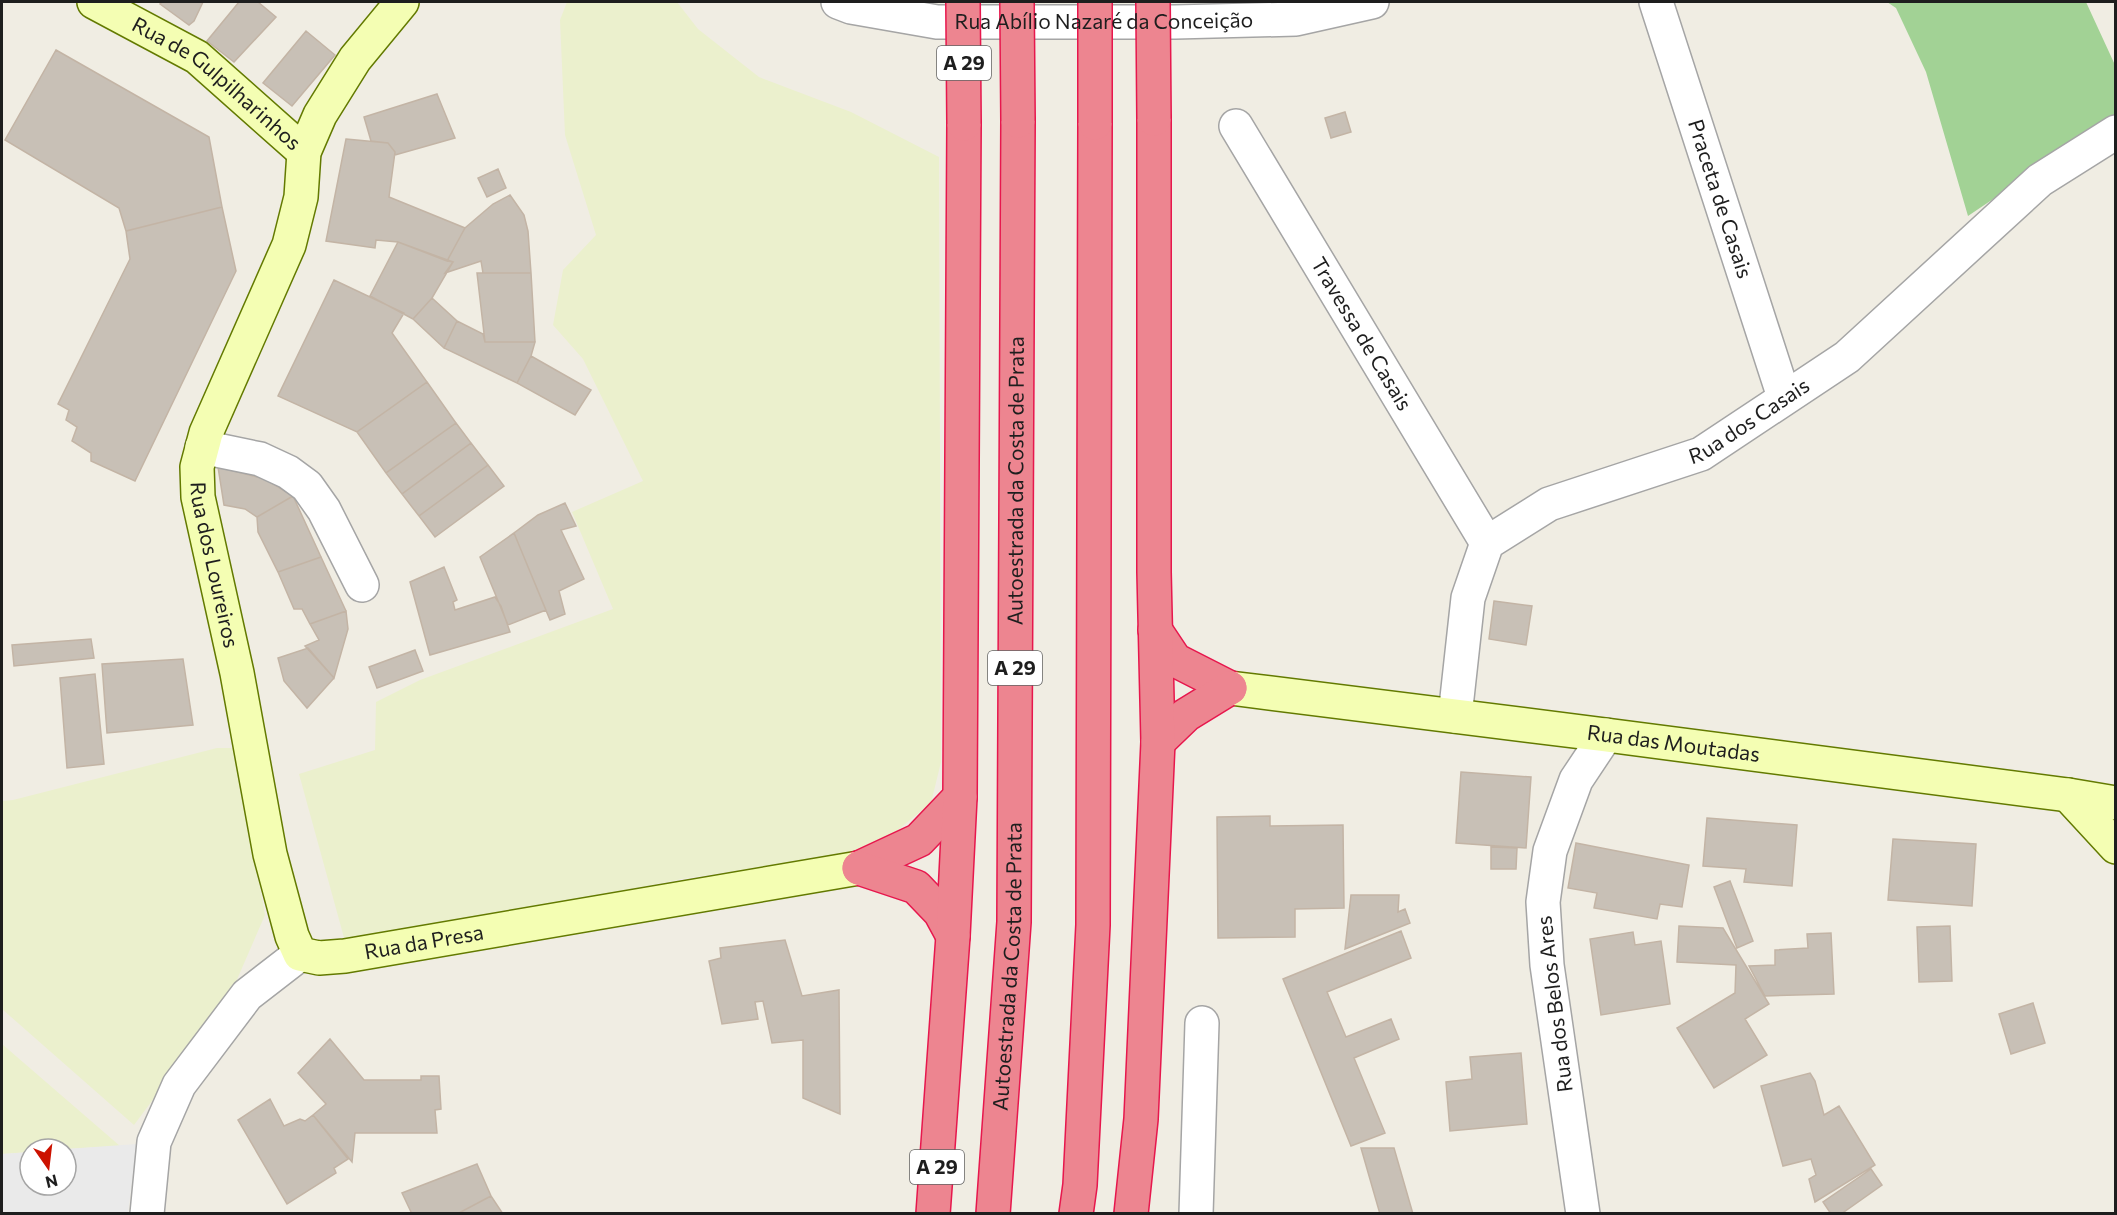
<svg xmlns="http://www.w3.org/2000/svg" width="2117" height="1215" font-family="Commissioner,sans-serif">
  <rect width="100%" height="100%" fill="#f0ede3"/>
  <!-- farmland -->
  <path fill="#ebf0cd" d="M 567,2 L 677,2 L 698,29 L 759,77 L 851,112 L 939,157 L 941,762 L 931,803 L 872,851 L 687,878 L 346,945 L 299,774 L 375,750 L 376,702 L 420,680 L 613,609 L 572,512 L 643,481 L 583,359 L 553,325 L 563,270 L 596,235 L 565,135 L 560,20 Z
    M 217,748 L 235,748 L 265,915 L 229,998 L 134,1125 L 2,1009 L 2,801 L 13,800 Z
    M 2,1044 L 120,1146 L 66,1149 L 30,1149 L 30,1152 L 2,1154 Z"/>
  <!-- forest -->
  <path fill="#a2d295" d="M 1887,2 L 2086,2 L 2115,65 L 2115,117 L 1968,216 L 1926,72 L 1896,8 Z"/>
  <!-- parking -->
  <path fill="#eaeaea" d="M 137,1144 L 128,1213 L 2,1213 L 2,1154 L 30,1152 L 30,1185 L 66,1185 L 66,1149 Z"/>
  <!-- building -->
  <path fill="#c8c0b6" stroke="#c3b4a5" stroke-width="1.5" d="M 162,2 L 203,2 L 194,21 L 189,25 L 160,4 Z
    M 239,2 L 258,2 L 276,17 L 234,62 L 207,41 Z
    M 306,31 L 335,55 L 292,106 L 263,83 Z
    M 56,50 L 209,137 L 222,207 L 126,231 L 119,208 L 5,140 Z
    M 437,94 L 455,138 L 395,155 L 395,152 L 388,143 L 371,141 L 364,117 Z
    M 1345,112 L 1351,132 L 1331,138 L 1325,118 Z
    M 346,139 L 388,143 L 395,152 L 389,197 L 465,228 L 447,261 L 398,242 L 376,240 L 375,248 L 326,241 Z
    M 498,169 L 506,188 L 487,197 L 478,178 Z
    M 510,195 L 524,215 L 528,231 L 531,273 L 483,273 L 481,261 L 445,273 L 453,262 L 447,261 L 465,228 L 493,204 Z
    M 222,207 L 236,271 L 135,481 L 91,461 L 91,453 L 72,441 L 77,427 L 66,420 L 69,410 L 58,404 L 130,259 L 126,231 Z
    M 398,242 L 453,262 L 432,298 L 413,319 L 370,296 Z
    M 477,273 L 531,273 L 535,342 L 485,342 Z
    M 334,280 L 404,313 L 392,333 L 427,382 L 357,432 L 278,396 Z
    M 432,298 L 457,321 L 444,348 L 413,319 Z
    M 457,321 L 483,334 L 485,342 L 535,342 L 531,356 L 517,383 L 444,348 Z
    M 531,356 L 591,390 L 575,415 L 517,383 Z
    M 427,382 L 456,423 L 386,473 L 357,432 Z
    M 456,423 L 471,443 L 402,494 L 386,473 Z
    M 471,443 L 488,465 L 419,516 L 402,494 Z
    M 488,465 L 504,486 L 435,537 L 419,516 Z
    M 218,467 L 265,479 L 293,496 L 257,517 L 245,509 L 224,505 Z
    M 293,496 L 321,557 L 278,572 L 258,532 L 257,517 Z
    M 565,503 L 576,526 L 561,530 L 584,579 L 559,591 L 565,614 L 550,620 L 514,533 L 538,515 Z
    M 514,533 L 546,610 L 508,625 L 480,557 Z
    M 321,557 L 346,611 L 310,624 L 302,609 L 294,609 L 278,572 Z
    M 444,567 L 457,600 L 453,602 L 455,610 L 495,597 L 501,606 L 510,632 L 430,655 L 410,582 Z
    M 1494,601 L 1532,606 L 1526,645 L 1489,639 Z
    M 346,611 L 348,629 L 334,678 L 305,646 L 319,640 L 310,624 Z
    M 91,639 L 94,658 L 14,666 L 12,645 Z
    M 308,648 L 334,678 L 307,708 L 284,681 L 278,658 Z
    M 415,650 L 423,671 L 377,688 L 369,667 Z
    M 183,659 L 193,725 L 107,733 L 102,664 Z
    M 95,674 L 104,764 L 67,768 L 60,678 Z
    M 1461,772 L 1531,777 L 1526,848 L 1456,843 Z
    M 1270,816 L 1270,826 L 1343,825 L 1344,908 L 1295,909 L 1295,937 L 1218,938 L 1217,817 Z
    M 1707,818 L 1797,825 L 1792,886 L 1744,882 L 1746,869 L 1703,866 Z
    M 1893,839 L 1976,844 L 1972,906 L 1888,900 Z
    M 1576,843 L 1689,865 L 1682,907 L 1660,904 L 1657,919 L 1594,908 L 1597,893 L 1568,888 Z
    M 1491,847 L 1517,848 L 1516,869 L 1491,869 Z
    M 1730,881 L 1753,941 L 1737,948 L 1714,887 Z
    M 1351,895 L 1399,895 L 1398,912 L 1405,909 L 1410,923 L 1345,949 Z
    M 1679,926 L 1723,928 L 1769,1004 L 1745,1019 L 1767,1055 L 1714,1088 L 1677,1028 L 1735,993 L 1736,965 L 1677,962 Z
    M 1950,926 L 1952,981 L 1919,982 L 1917,927 Z
    M 1401,931 L 1411,958 L 1327,992 L 1346,1037 L 1391,1019 L 1399,1039 L 1354,1058 L 1385,1133 L 1351,1146 L 1283,979 Z
    M 1633,932 L 1635,945 L 1661,941 L 1670,1004 L 1601,1015 L 1590,939 Z
    M 1831,933 L 1834,994 L 1765,996 L 1749,966 L 1775,965 L 1775,950 L 1808,948 L 1807,934 Z
    M 785,940 L 802,996 L 839,990 L 840,1114 L 803,1098 L 803,1040 L 772,1043 L 763,1001 L 755,1002 L 758,1019 L 722,1024 L 709,961 L 721,958 L 720,948 Z
    M 2033,1003 L 2045,1043 L 2011,1054 L 1999,1014 Z
    M 330,1039 L 364,1080 L 421,1080 L 421,1076 L 439,1076 L 441,1109 L 435,1110 L 437,1133 L 355,1133 L 352,1162 L 313,1115 L 326,1104 L 298,1073 Z
    M 1521,1053 L 1527,1124 L 1450,1131 L 1446,1082 L 1472,1079 L 1470,1057 Z
    M 1810,1073 L 1815,1081 L 1824,1115 L 1839,1106 L 1875,1165 L 1815,1202 L 1809,1179 L 1816,1175 L 1811,1159 L 1783,1166 L 1761,1086 Z
    M 270,1099 L 284,1126 L 300,1119 L 305,1121 L 313,1115 L 348,1159 L 334,1168 L 336,1173 L 287,1204 L 238,1120 Z
    M 1361,1148 L 1394,1148 L 1413,1214 L 1380,1214 Z
    M 477,1164 L 491,1196 L 457,1214 L 412,1214 L 402,1193 Z
    M 1871,1169 L 1882,1185 L 1841,1214 L 1831,1214 L 1823,1202 Z
    M 491,1196 L 503,1214 L 457,1214 Z"/>
  <g fill="none" stroke-linecap="round" stroke-linejoin="round">
    <!-- street casing -->
    <g stroke="#a5a5a5" stroke-width="36">
      <g id="street">
        <path id="s1" d="M 838,2 L 851,7 L 937,22 L 1175,22 L 1296,19 L 1372,2"/>
        <path id="s2" d="M 1656,2 L 1784,397"/>
        <path id="s3" d="M 1236,126 L 1487,543"/>
        <path d="M 202,447 L 260,459 L 288,472 L 307,486 L 324,510 L 362,585"/>
        <path id="s4" d="M 1455,716 L 1468,598 L 1487,543 L 1549,504 L 1701,454 L 1847,357 L 2040,180 L 2116,132"/>
        <path d="M 147,1214 L 154,1142 L 179,1085 L 247,995 L 300,954"/>
        <path d="M 1196,1214 L 1202,1023"/>
        <path d="M 1583,1214 L 1547,965 L 1543,902 L 1550,851 L 1576,780 L 1606,735"/>
      </g>
    </g>
    <!-- secondary casing -->
    <g stroke="#637a00" stroke-width="36">
      <g id="secondary">
        <path id="s5" d="M 94,2 L 197,57 L 304,152"/>
        <path id="s6" d="M 402,2 L 355,59 L 320,115 L 304,152 L 301,197 L 289,245 L 206,433 L 197,467 L 198,497 L 237,673 L 270,854 L 292,936 L 300,954 L 319,958 L 345,956 L 859,868"/>
        <path id="s7" d="M 1230,688 L 1606,735 L 2068,795 L 2116,803"/>
        <path d="M 2068,795 L 2116,847"/>
      </g>
    </g>
    <!-- highway casing -->
    <g stroke="#e7174d" stroke-width="36">
      <g id="highway">
        <path d="M 1155,630 L 1175,660 L 1230,688"/>
        <path d="M 1158,742 L 1186,715 L 1230,688"/>
        <path d="M 859,868 L 919,840 L 960,797"/>
        <path d="M 859,868 L 916,887 L 940,912 L 953,936"/>
        <path d="M 933,1214 L 953,936 L 960,797 L 964,124"/>
        <path id="s8" d="M 993,1214 L 1014,922 L 1018,121"/>
        <path d="M 1076,1214 L 1080,1185 L 1093,925 L 1095,123"/>
        <path d="M 1131,1214 L 1141,1119 L 1158,742 L 1154,572 L 1154,119"/>
      </g>
    </g>
    <!-- street -->
    <use href="#street" stroke="#fff" stroke-width="33"/>
    <!-- secondary -->
    <use href="#secondary" stroke="#f4feb3" stroke-width="33"/>
    <!-- highway -->
    <use href="#highway" stroke="#ed8590" stroke-width="33"/>
    <!-- highway-bridge casing -->
    <g stroke="#e7174d" stroke-width="36" stroke-linecap="butt">
      <path id="highway-bridge" d="M 963,2 L 964,124
        M 1017,2 L 1018,121
        M 1095,2 L 1095,123
        M 1153,2 L 1154,119"/>
    </g>
    <!-- highway-bridge -->
    <use href="#highway-bridge" stroke="#ed8590" stroke-width="33"/>
  </g>
  <g text-anchor="middle" stroke-width="5" stroke-linejoin="round" paint-order="stroke">
    <!-- shield labels -->
    <g fill="#fff" stroke="#626262" stroke-width="1.5">
      <rect x="937" y="46" width="54" height="34" rx="4.5"/>
      <rect x="988" y="651" width="54" height="34" rx="4.5"/>
      <rect x="910" y="1150" width="54" height="34" rx="4.5"/>
    </g>
    <g font-size="20" font-weight="bold" fill="#1e1e1e">
      <text x="964" y="70">A 29</text>
      <text x="1015" y="675">A 29</text>
      <text x="937" y="1174">A 29</text>
    </g>
    <!-- street labels -->
    <g font-size="21" fill="#1e1e1e" stroke="#fff">
      <text dy="7" stroke="none"><textPath href="#s1" startOffset="268">Rua Abílio Nazaré da Conceição</textPath></text>
      <text dy="7" stroke="none"><textPath href="#s5" startOffset="148">Rua de Gulpilharinhos</textPath></text>
      <text dy="7" stroke="none"><textPath href="#s2" startOffset="207">Praceta de Casais</textPath></text>
      <text dy="7" stroke="none"><textPath href="#s3" startOffset="243">Travessa de Casais</textPath></text>
      <text dy="7" stroke="none"><textPath href="#s4" startOffset="468">Rua dos Casais</textPath></text>
      <text dy="7" stroke="none"><textPath href="#s8" startOffset="734">Autoestrada da Costa de Prata</textPath></text>
      <text dy="7" stroke="none"><textPath href="#s6" startOffset="615">Rua dos Loureiros</textPath></text>
      <text dy="7" stroke="none"><textPath href="#s7" startOffset="447">Rua das Moutadas</textPath></text>
      <text dy="7" stroke="none"><textPath href="#s6" startOffset="1140">Rua da Presa</textPath></text>
      <text dy="7" stroke="none"><textPath href="#s8" startOffset="248">Autoestrada da Costa de Prata</textPath></text>
      <text transform="translate(1555 1004) rotate(-97)" y="7">Rua dos Belos Ares</text>
    </g>
  </g>
  <!-- border -->
  <rect width="2117" height="1215" fill="none" stroke="#1e1e1e" stroke-width="6"/>
  <!-- north arrow -->
  <g transform="translate(48 1167) rotate(166)"><circle r="28" fill="#ffffff" stroke="#a5a5a5" stroke-width="1.5"/>
  <path d="M0-4.5L10 22L0 15L-10 22Z" fill="#cc1200"/>
  <text y="-9" font-size="16" font-weight="bold" text-anchor="middle" fill="#1e1e1e">N</text>
  </g>
</svg>
